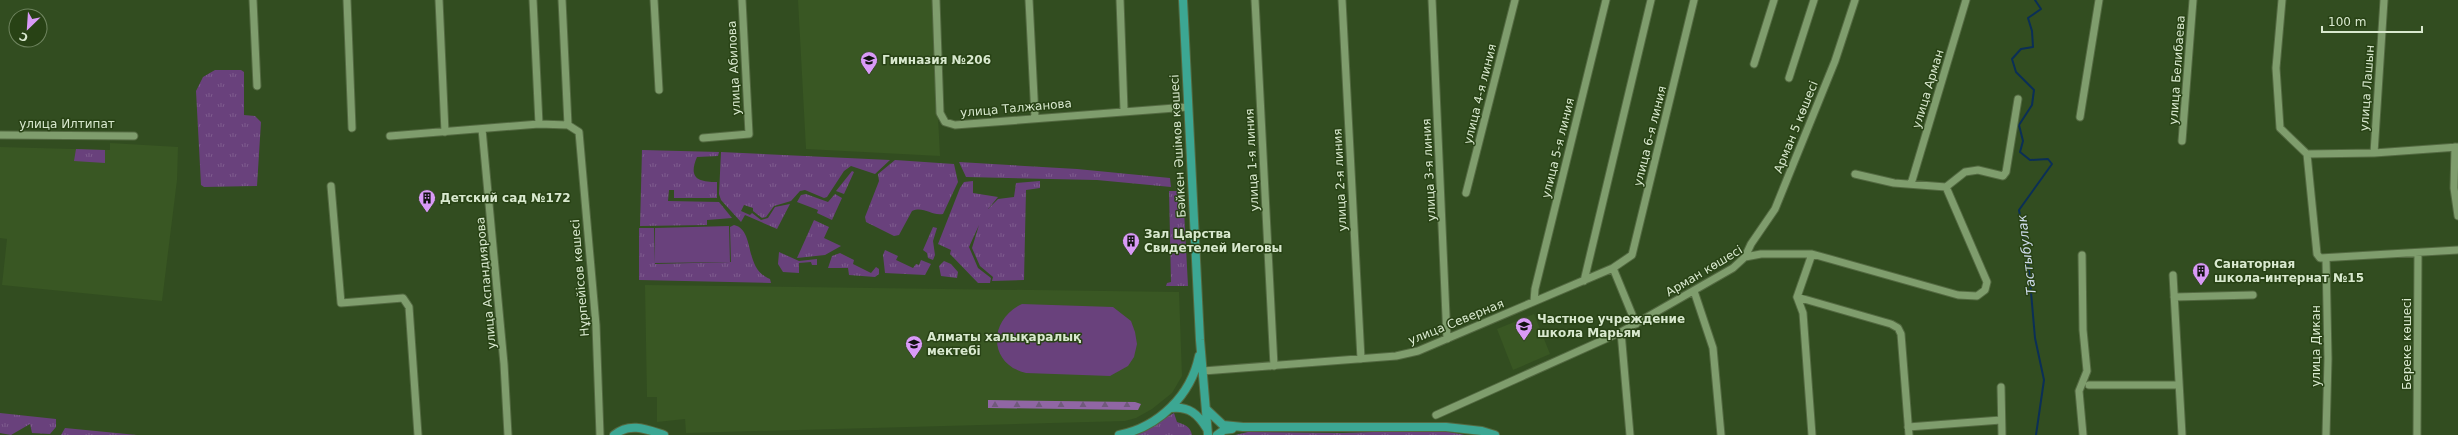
<svg xmlns="http://www.w3.org/2000/svg" width="2458" height="435" font-family="'DejaVu Sans',sans-serif">
  <defs>
    <pattern id="grass-tufts" width="24" height="20" patternUnits="userSpaceOnUse"><rect width="24" height="20" fill="#69417c"/><path d="M3 7l-1-3M5 7V3M7 7l1-3M15 17l-1-3M17 17v-4M19 17l1-3" fill="none" stroke="#7e5c8e"/></pattern>
    <pattern id="forest-firs" width="22" height="20" patternUnits="userSpaceOnUse"><rect width="22" height="20" fill="#9066a4"/><path d="M5 1l3.5 6h-7zM16 11l3.5 6h-7z" fill="#70597b"/></pattern>
  </defs>
  <rect width="100%" height="100%" fill="#324d20"/>
  <!-- built -->
  <path fill="#395723" d="M 798,0 L 932,0 L 940,156 L 806,149 Z
    M 110,143 L 178,147 L 177,180 L 162,301 L 2,285 L 7,239 L 0,238 L 0,147 L 110,150 Z
    M 645,285 L 1179,292 L 1182,376 L 1172,393 L 1152,409 L 1136,418 L 1125,421 L 686,433 L 685,419 L 657,422 L 657,397 L 647,397 Z
    M 1534,314 L 1550,354 L 1513,370 L 1497,329 Z"/>
  <!-- grass -->
  <path fill="url(#grass-tufts)" d="M 215,70 L 241,70 L 244,72 L 244,115 L 255,116 L 261,122 L 257,186 L 204,187 L 201,185 L 196,91 L 203,77 Z
    M 76,149 L 105,150 L 105,163 L 74,161 Z
    M 642,150 L 719,152 L 718,156 L 697,157 C 688,178 698,182 717,182 L 717,198 L 674,198 L 674,190 L 669,190 L 668,201 L 719,202 L 732,218 L 707,220 L 707,225 L 640,226 Z
    M 721,152 L 890,160 L 875,174 L 851,166 L 844,171 L 827,197 L 824,198 L 805,190 L 800,191 L 791,201 L 774,206 L 766,217 L 762,218 L 753,211 L 753,208 L 744,205 L 741,211 L 750,215 L 752,213 L 761,220 L 768,218 L 775,207 L 790,204 L 777,229 L 745,215 L 741,222 L 721,200 L 719,194 Z
    M 895,160 L 954,164 L 958,182 L 943,214 C 931,216 924,206 912,211 L 899,235 L 894,236 L 866,222 L 865,217 L 879,181 L 878,174 Z
    M 959,162 L 1077,169 L 1170,178 L 1171,187 L 1097,180 L 966,177 Z
    M 852,171 L 854,172 L 844,194 L 836,191 Z
    M 973,181 L 973,193 L 998,197 L 988,209 L 998,199 L 1014,197 L 1016,183 L 1040,181 L 1040,188 L 1026,190 L 1024,280 L 992,281 L 993,277 L 980,266 L 972,248 L 979,225 L 969,247 L 978,268 L 991,278 L 990,283 L 978,283 L 950,254 L 951,250 L 938,244 L 960,188 L 964,182 Z
    M 1169,191 L 1183,191 L 1188,286 L 1166,286 L 1167,283 L 1171,282 Z
    M 806,194 L 828,202 L 835,194 L 842,198 L 832,220 L 817,213 L 818,210 L 797,202 L 801,195 Z
    M 814,220 L 829,227 L 824,238 L 841,246 L 825,255 L 797,258 Z
    M 734,225 C 756,230 743,269 770,279 L 771,283 L 639,280 L 639,228 L 654,228 L 655,264 L 731,262 L 730,227 Z
    M 933,227 L 937,228 L 933,241 L 935,255 L 933,260 L 928,258 L 927,253 L 923,250 Z
    M 885,250 L 898,256 L 896,260 L 913,268 L 916,264 L 919,265 L 921,260 L 931,264 L 925,275 L 885,273 L 883,255 Z
    M 779,252 L 799,261 L 817,259 L 817,265 L 812,265 L 811,262 L 799,263 L 799,273 L 783,272 L 778,264 Z
    M 840,253 L 854,260 L 853,264 L 871,273 L 876,267 L 879,269 L 879,274 L 875,277 L 849,275 L 848,268 L 828,268 L 832,256 Z
    M 944,261 L 951,264 L 958,272 L 957,278 L 941,276 L 939,266 Z
    M 0,413 L 56,419 L 56,427 L 50,434 L 32,433 L 30,424 L 11,435 L 0,433 Z
    M 1174,413 L 1177,422 C 1185,425 1190,426 1192,435 L 1136,435 Z
    M 65,428 L 137,435 L 61,435 Z
    M 1438,430 L 1465,435 L 1235,435 L 1248,432 L 1342,433 Z"/>
  <!-- forest -->
  <path fill="url(#forest-firs)" d="M 988,400 L 1135,402 L 1141,404 L 1138,410 L 988,408 Z"/>
  <!-- garden -->
  <path fill="#69417c" d="M 729,226 L 730,262 L 655,263 L 655,228 Z
    M 1022,304 L 1113,307 L 1131,321 L 1135,332 L 1137,344 L 1134,357 L 1128,366 L 1110,376 L 1026,373 C 988,364 988,320 1022,304 Z"/>
  <g fill="none" stroke-linecap="round" stroke-linejoin="round">
    <!-- stream -->
    <path stroke="#0b2f57" stroke-width="2" d="M 2035,0 L 2041,9 L 2028,18 L 2032,31 L 2033,47 L 2021,49 L 2012,59 L 2016,72 L 2034,90 L 2032,105 L 2019,125 L 2023,141 L 2020,152 L 2030,160 L 2048,159 L 2052,164 L 2019,210 L 2029,269 L 2035,338 L 2044,380 L 2036,435"/>
    <!-- minor casing -->
    <g stroke="#536941" stroke-width="9">
      <path id="minor" d="M 253,0 L 257,86
        M 347,0 L 352,128
        M 439,0 L 445,132
        M 533,0 L 539,124
        M 562,0 L 568,125
        M 654,0 L 659,90
        M 936,0 L 940,113 L 945,122 L 955,125 L 1188,107
        M 1029,0 L 1035,117
        M 1120,0 L 1124,110
        M 1255,0 L 1274,366
        M 1342,0 L 1361,359
        M 1432,0 L 1447,339
        M 2282,0 L 2276,68 L 2280,128 L 2307,154
        M 1754,64 L 1774,0
        M 1789,78 L 1814,0
        M 2080,117 L 2099,0
        M 482,129 L 504,364 L 508,435
        M 0,135 L 134,136
        M 390,136 L 539,124 L 568,125 L 579,132 L 596,325 L 600,435
        M 703,138 L 749,134 L 742,0
        M 2182,141 L 2193,0
        M 2455,147 L 2454,188 L 2458,216
        M 2374,153 L 2384,0
        M 2307,154 L 2317,254 L 2320,258 L 2458,250
        M 2307,154 L 2374,153 L 2458,147
        M 1855,174 L 1894,183 L 1946,187 L 1965,172 L 1978,170 L 2003,176 L 2006,172 L 2018,99
        M 1911,184 L 1966,0
        M 331,186 L 341,303 L 403,298 L 409,307 L 418,435
        M 1466,193 L 1515,0
        M 2082,255 L 2083,330 L 2087,371 L 2079,391 L 2083,435
        M 1745,257 L 1751,244 L 1775,209 L 1835,61 L 1855,0
        M 1613,268 L 1636,324
        M 2173,275 L 2182,435
        M 1584,281 L 1651,0
        M 1694,291 L 1713,348 L 1721,435
        M 1797,297 L 1891,324 L 1898,328 L 1901,334 L 1909,435
        M 1797,297 L 1803,313 L 1812,435
        M 1797,297 L 1812,254
        M 2174,297 L 2253,295
        M 1534,301 L 1535,289 L 1606,0
        M 1621,332 L 1630,435
        M 1203,371 L 1396,356 L 1418,351 L 1613,268 L 1632,255 L 1694,0
        M 2089,385 L 2179,385
        M 2001,387 L 2002,435
        M 1436,415 L 1621,332 L 1733,268 L 1745,257 L 1761,254 L 1812,254 L 1958,295 L 1977,296 L 1985,290 L 1987,282 L 1946,187
        M 1908,427 L 2001,420
        M 2326,435 L 2328,359 L 2326,258
        M 2417,435 L 2418,253"/>
    </g>
    <!-- major casing -->
    <g stroke="#536941" stroke-width="10">
      <path id="major" d="M 1183,0 L 1200,340 L 1208,435
        M 1171,408 C 1189,406 1198,414 1207,429
        M 1206,409 L 1223,425 L 1243,427 L 1446,427 L 1482,431 L 1495,435
        M 614,435 C 630,422 646,429 664,435
        M 1119,435 C 1159,427 1191,395 1199,356
        M 1217,435 L 1224,430 L 1232,429"/>
    </g>
    <!-- minor -->
    <use href="#minor" stroke="#7f9d6d" stroke-width="7"/>
    <!-- major -->
    <use href="#major" stroke="#3ca793" stroke-width="8"/>
  </g>
  <!-- icons -->
  <defs>
    <g id="school-pin" transform="scale(0.9)"><path d="M0 17L-7.5 6A9.5 9.5 0 1 1 7.5 6Z" fill="#d99af7" stroke="#284215"/><path d="M0-5L7-2L0 1L-7-2ZM-4 1L0 2.5L4 1V4Q0 6-4 4Z" fill="#111"/></g>
    <g id="building-pin" transform="scale(0.9)"><path d="M0 17L-7.5 6A9.5 9.5 0 1 1 7.5 6Z" fill="#d99af7" stroke="#284215"/><path d="M-4-6H4V6H1V3H-1V6H-4ZM-2.5-4.3h1.7v1.8h-1.7ZM.8-4.3h1.7v1.8H.8ZM-2.5-1h1.7V.8h-1.7ZM.8-1h1.7V.8H.8Z" fill="#111"/></g>
  </defs>
  <g fill-rule="evenodd">
    <use href="#school-pin" x="869" y="60"/>
    <use href="#building-pin" x="427" y="198"/>
    <use href="#building-pin" x="1131" y="241"/>
    <use href="#building-pin" x="2201" y="271"/>
    <use href="#school-pin" x="1524" y="326"/>
    <use href="#school-pin" x="914" y="344"/>
  </g>
  <g text-anchor="middle" stroke-width="3" stroke-linejoin="round" paint-order="stroke">
    <!-- poi labels -->
    <g font-size="12" font-weight="bold" fill="#d9e9cf" stroke="#284215" text-anchor="start">
      <text x="882" y="64">Гимназия №206</text>
      <text x="440" y="202">Детский сад №172</text>
      <text x="1144" y="238">Зал Царства<tspan x="1144" dy="14">Свидетелей Иеговы</tspan></text>
      <text x="2214" y="268">Санаторная<tspan x="2214" dy="14">школа-интернат №15</tspan></text>
      <text x="1537" y="323">Частное учреждение<tspan x="1537" dy="14">школа Марьям</tspan></text>
      <text x="927" y="341">Алматы халықаралық<tspan x="927" dy="14">мектебі</tspan></text>
    </g>
    <!-- street labels -->
    <g font-size="12" fill="#d9e9cf" stroke="#284215">
      <text transform="translate(734 68) rotate(-93)" y="4">улица Абилова</text>
      <text transform="translate(2177 70) rotate(-86)" y="4">улица Белибаева</text>
      <text transform="translate(2367 88) rotate(-86)" y="4">улица Лашын</text>
      <text transform="translate(1928 89) rotate(-73)" y="4">улица Арман</text>
      <text transform="translate(1480 94) rotate(-76)" y="4">улица 4-я линия</text>
      <text transform="translate(1016 108) rotate(-5)" y="4">улица Талжанова</text>
      <text x="67" y="128">улица Илтипат</text>
      <text transform="translate(1796 127) rotate(-68)" y="4">Арман 5 көшесі</text>
      <text transform="translate(1650 136) rotate(-76)" y="4">улица 6-я линия</text>
      <text transform="translate(1178 146) rotate(-93)" y="4">Бәйкен Әшімов көшесі</text>
      <text transform="translate(1558 148) rotate(-76)" y="4">улица 5-я линия</text>
      <text transform="translate(1252 160) rotate(-93)" y="4">улица 1-я линия</text>
      <text transform="translate(1429 170) rotate(-93)" y="4">улица 3-я линия</text>
      <text transform="translate(1340 180) rotate(-93)" y="4">улица 2-я линия</text>
      <text transform="translate(1704 271) rotate(-31)" y="4">Арман көшесі</text>
      <text transform="translate(580 278) rotate(-95)" y="4">Нұрпейісов көшесі</text>
      <text transform="translate(486 283) rotate(-95)" y="4">улица Аспандиярова</text>
      <text transform="translate(1456 322) rotate(-22)" y="4">улица Северная</text>
      <text transform="translate(2407 344) rotate(-90)" y="4">Береке көшесі</text>
      <text transform="translate(2316 346) rotate(-90)" y="4">улица Дикан</text>
    </g>
    <!-- water labels -->
    <g font-size="13" font-style="italic" fill="#d1deef" stroke="#284215">
      <text transform="translate(2026 255) rotate(-97)" y="5">Тастыбулак</text>
    </g>
  </g>
  <!-- north arrow -->
  <g transform="translate(28 28) rotate(205)"><circle r="19" fill="#284215" stroke="#6f855f"/>
  <path d="M0-3L7 15L0 10L-7 15Z" fill="#d99af7"/>
  <text y="-6" font-size="11" font-weight="bold" text-anchor="middle" fill="#d9e9cf">С</text>
  </g>
  <!-- scale -->
  <path d="M2322 26v6h100v-6" fill="none" stroke="#d9e9cf" stroke-width="2"/>
  <text x="2328" y="26" font-size="12" fill="#d9e9cf" stroke="#284215" stroke-width="3" paint-order="stroke">100 m</text>
</svg>
